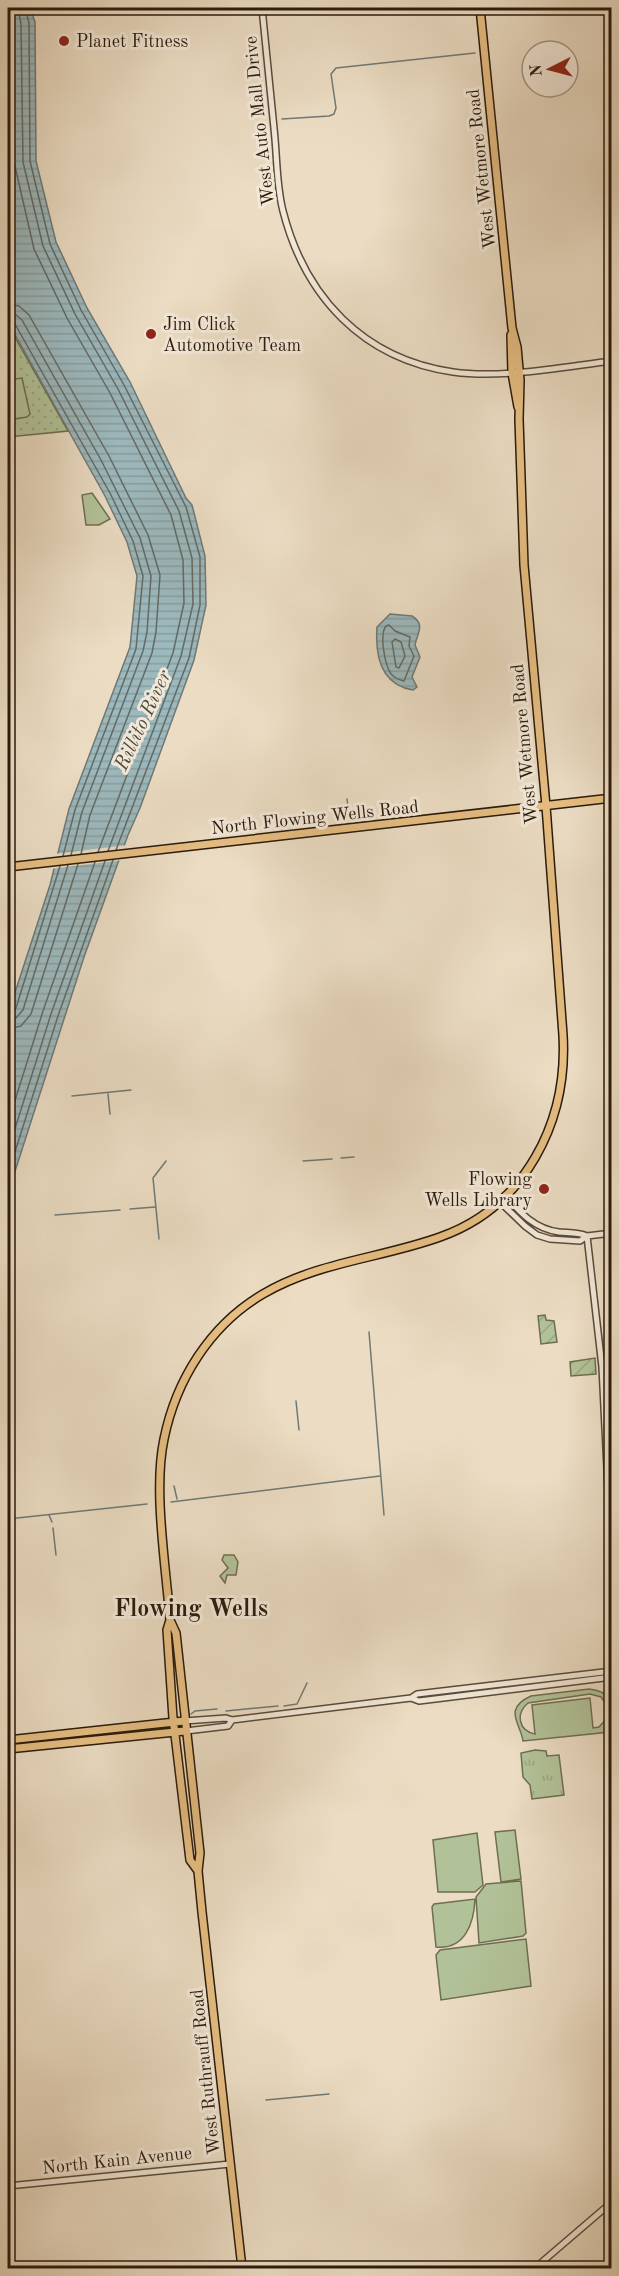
<svg xmlns="http://www.w3.org/2000/svg" width="619" height="2276" font-family="'Old Standard TT',serif">
  <defs>
    <pattern id="grass-tufts" width="24" height="20" patternUnits="userSpaceOnUse" patternTransform="scale(1.5)"><rect width="24" height="20" fill="#b2c298"/><path d="M3 7l-1-3M5 7V3M7 7l1-3M15 17l-1-3M17 17v-4M19 17l1-3" fill="none" stroke="#99a682"/></pattern>
    <pattern id="park-dots" width="8" height="8" patternUnits="userSpaceOnUse" patternTransform="scale(1.5)"><rect width="8" height="8" fill="#b2c298"/><path d="M2 2h.1M6 6h.1" fill="none" stroke="#99a682" stroke-width="1.8" stroke-linecap="round"/></pattern>
    <pattern id="garden-furrows" width="10" height="10" patternUnits="userSpaceOnUse" patternTransform="scale(1.5)"><rect width="10" height="10" fill="#b2c298"/><path d="M-1 1l2-2M0 10L10 0M9 11l2-2" fill="none" stroke="#99a682"/></pattern>
    <pattern id="water-rules" width="6" height="5" patternUnits="userSpaceOnUse" patternTransform="scale(1.5)"><rect width="6" height="5" fill="#9cb9be"/><path d="M0 2.5h6" fill="none" stroke="#879ea2"/></pattern>
  </defs>
  <rect width="100%" height="100%" fill="#ebdcc3"/>
  <filter id="stains"><feTurbulence type="fractalNoise" baseFrequency=".00333" numOctaves="4"/><feColorMatrix values="0 0 0 0 .2 0 0 0 0 .09 0 0 0 0 .02 0 0 0 .5 -.17"/></filter>
  <radialGradient id="worn" r=".72"><stop offset=".6" stop-color="#630" stop-opacity="0"/><stop offset="1" stop-color="#630" stop-opacity=".3"/></radialGradient>
  <!-- grass -->
  <path fill="url(#grass-tufts)" stroke="#6e6e52" stroke-width="1.5" d="M 224,1555 L 234,1555 L 238,1562 L 236,1575 L 227,1575 L 225,1583 L 220,1576 L 228,1568 L 222,1560 Z
    M 535,1750 L 546,1751 L 547,1756 L 559,1755 L 564,1795 L 532,1799 L 530,1785 L 523,1777 L 521,1753 Z"/>
  <!-- park -->
  <path fill="url(#park-dots)" stroke="#6e6e52" stroke-width="1.5" d="M 8,325 L 68,431 L 8,437 Z"/>
  <!-- garden -->
  <path fill="url(#garden-furrows)" stroke="#6e6e52" stroke-width="1.5" d="M 545,1315 L 546,1320 L 554,1321 L 557,1342 L 541,1344 L 538,1316 Z
    M 595,1358 L 596,1374 L 571,1376 L 570,1362 Z"/>
  <!-- pitch -->
  <path fill="#b2c298" stroke="#6e6e52" stroke-width="1.5" fill-rule="evenodd" d="M 22,378 L 30,414 L 27,417 L 8,420 L 8,380 Z
    M 92,493 L 110,519 L 99,525 L 86,525 L 82,495 Z
    M 589,1689 C 619,1692 608,1712 610,1732 L 523,1741 C 521,1724 502,1709 531,1696 ZM 590,1694 L 601,1697 L 608,1707 L 607,1718 L 599,1727 L 593,1728 L 590,1698 L 532,1705 L 535,1734 C 519,1731 515,1714 528,1703 Z
    M 515,1830 L 521,1879 L 501,1882 L 495,1832 Z
    M 477,1833 L 483,1885 L 475,1892 L 438,1892 L 433,1840 Z
    M 521,1881 L 526,1933 L 523,1936 L 479,1943 L 476,1897 L 486,1884 Z
    M 475,1899 C 474,1923 465,1950 436,1947 L 432,1907 L 434,1904 Z
    M 526,1939 L 531,1986 L 441,2000 L 436,1955 L 440,1950 Z"/>
  <!-- water -->
  <path fill="url(#water-rules)" stroke="#6e7976" stroke-width="1.5" d="M 8,8 L 30,8 L 35,22 L 36,161 L 56,242 L 87,308 L 130,382 L 186,498 L 192,505 L 205,556 L 206,605 L 194,660 L 140,808 L 128,835 L 84,957 L 8,1193 L 8,1014 L 50,885 L 69,809 L 130,647 L 137,576 L 127,542 L 105,496 L 8,322 Z
    M 390,614 L 412,616 C 426,625 417,633 415,645 L 420,657 L 412,677 L 417,687 L 413,690 C 381,685 375,656 377,627 Z"/>
  <!-- pier -->
  <path fill="#ebdcc3" d="M 128,845 L 123,860 L 50,869 L 54,854 Z"/>
  <g fill="none" stroke-linecap="round" stroke-linejoin="round">
    <!-- shore -->
    <path stroke="#636a64" stroke-width="1.5" d="M 8,8 L 12,26 L 14,162 L 34,249 L 67,318 L 110,393 L 171,515 L 183,560 L 184,603 L 173,653 L 98,852
      M 18,8 L 21,24 L 23,162 L 43,246 L 75,314 L 118,389 L 179,511 L 192,558 L 193,604 L 181,656 L 108,851
      M 25,8 L 29,23 L 30,161 L 50,244 L 81,310 L 124,385 L 186,507 L 200,557 L 200,605 L 189,658 L 116,850
      M 8,304 L 19,306 L 29,315 L 109,456 L 148,535 L 160,575 L 156,632 L 152,653 L 90,815 L 81,854
      M 8,313 L 15,314 L 22,320 L 101,460 L 140,538 L 151,576 L 147,632 L 143,651 L 82,812 L 71,855
      M 8,321 L 15,324 L 110,493 L 133,541 L 143,576 L 136,649 L 75,810 L 63,856
      M 389,625 L 395,631 L 410,637 L 409,646 L 414,656 L 404,681 C 400,680 395,678 391,674 C 385,665 379,635 386,626 Z
      M 395,639 L 401,642 L 405,656 L 399,668 L 396,667 L 392,642 Z
      M 8,1012 L 13,1012 L 16,1008 L 60,866
      M 8,1020 L 16,1018 L 23,1010 L 68,865
      M 8,1029 L 21,1026 L 31,1014 L 78,864
      M 8,1123 L 43,1011 L 95,862
      M 8,1151 L 51,1014 L 105,861
      M 8,1174 L 58,1016 L 113,860"/>
    <!-- stream -->
    <path stroke="#6e7976" stroke-width="1.5" d="M 282,119 L 329,116 L 334,114 L 336,108 L 331,74 L 336,68 L 475,53
      M 347,799 L 349,816
      M 108,1094 L 110,1114
      M 72,1096 L 131,1090
      M 341,1158 L 354,1157
      M 303,1161 L 332,1159
      M 130,1209 L 155,1207
      M 55,1215 L 120,1210
      M 159,1239 L 153,1178 L 166,1161
      M 369,1332 L 384,1515
      M 296,1401 L 299,1430
      M 174,1486 L 177,1499
      M 171,1502 L 380,1476
      M 49,1515 L 52,1522
      M 8,1519 L 147,1504
      M 8,1519 L 9,1527
      M 53,1528 L 56,1555
      M 11,1532 L 14,1559
      M 284,1706 L 297,1704 L 307,1683
      M 226,1711 L 278,1706
      M 191,1714 L 195,1711 L 217,1709
      M 266,2100 L 329,2094"/>
    <!-- tertiary casing -->
    <g stroke="#5a4a39" stroke-width="8">
      <path id="tertiary" d="M 262,8 C 266,51 271,95 275,139 C 277,162 277,188 283,211 C 305,297 363,359 453,372 C 501,379 563,367 612,361
        M 505,1195 C 520,1213 535,1229 559,1232 C 569,1233 577,1232 587,1236
        M 499,1201 L 525,1226 L 537,1235 L 550,1239 L 580,1241 L 587,1236 L 612,1233
        M 587,1236 L 602,1367 L 612,1570
        M 411,1698 L 419,1701 L 612,1677
        M 184,1721 L 226,1718 L 232,1720 L 411,1698 L 417,1694 L 612,1671
        M 186,1731 L 228,1726 L 232,1720
        M 8,2186 L 230,2164
        M 535,2268 L 612,2202"/>
    </g>
    <!-- primary casing -->
    <g stroke="#2a1a0b" stroke-width="10">
      <path id="primary" d="M 511,335 L 512,373 L 518,407
        M 8,867 L 612,798
        M 170,1620 L 167,1630 L 173,1718 L 190,1860 L 198,1871
        M 8,1740 L 184,1721
        M 8,1749 L 185,1731
        M 242,2268 L 202,1912 L 198,1871 L 200,1853 L 176,1633 L 170,1620 C 166,1566 153,1490 164,1439 C 176,1380 210,1325 263,1294 C 317,1262 382,1258 440,1237 C 525,1207 568,1122 563,1035 L 546,806 L 524,565 L 519,419 L 520,380 L 517,347 L 512,328 L 480,8"/>
    </g>
    <!-- tertiary -->
    <use href="#tertiary" stroke="#f2e8d8" stroke-width="5"/>
    <!-- primary -->
    <use href="#primary" stroke="#e6be82" stroke-width="7"/>
    <!-- rail -->
    <path stroke="#2a1a0b" stroke-width="1.5" stroke-dasharray="10 10" stroke-linecap="butt" d="M 611,2268 L 612,2268"/>
  </g>
  <!-- markers -->
  <g fill="#8f2418" stroke="#f2e8d8" stroke-width="2">
    <circle cx="64" cy="41" r="6"/>
    <circle cx="151" cy="334" r="6"/>
    <circle cx="544" cy="1189" r="6"/>
  </g>
  <g text-anchor="middle" stroke-width="6" stroke-linejoin="round" paint-order="stroke">
    <!-- poi labels -->
    <g font-size="18" fill="#2a1a0b" stroke="#f2e8d8" text-anchor="start">
      <text x="76" y="47">Planet Fitness</text>
      <text x="163" y="330">Jim Click<tspan x="163" dy="21">Automotive Team</tspan></text>
      <text x="532" y="1185" text-anchor="end">Flowing<tspan x="532" dy="21">Wells Library</tspan></text>
    </g>
    <!-- street labels -->
    <g font-size="18" fill="#2a1a0b" stroke="#f2e8d8">
      <text transform="translate(259 121) rotate(-96)" y="6">West Auto Mall Drive</text>
      <text transform="translate(481 169) rotate(-96)" y="6">West Wetmore Road</text>
      <text transform="translate(524 744) rotate(-95)" y="6">West Wetmore Road</text>
      <text transform="translate(315 817) rotate(-6)" y="6">North Flowing Wells Road</text>
      <text transform="translate(205 2072) rotate(-96)" y="6">West Ruthrauff Road</text>
      <text transform="translate(117 2160) rotate(-6)" y="6">North Kain Avenue</text>
    </g>
    <!-- water labels -->
    <g font-size="20" font-style="italic" fill="#4c4a41" stroke="#f2e8d8">
      <text transform="translate(142 720) rotate(-65)" y="7">Rillito River</text>
    </g>
    <!-- district labels -->
    <g font-size="24" font-weight="bold" fill="#2a1a0b" stroke="#f2e8d8">
      <text x="191" y="1616">Flowing Wells</text>
    </g>
  </g>
  <!-- margin -->
  <rect width="619" height="2276" fill="none" stroke="#ebdcc3" stroke-width="30"/>
  <rect x="9" y="9" width="601" height="2258" fill="none" stroke="#2a1a0b" stroke-width="3"/>
  <rect x="15" y="15" width="589" height="2246" fill="none" stroke="#2a1a0b" stroke-width="1.5"/>
  <!-- north arrow -->
  <g transform="translate(550 69) rotate(264)"><circle r="28" fill="#f2e8d8" stroke="#a29686" stroke-width="1.5"/>
  <path d="M0-4.5L10 22L0 15L-10 22Z" fill="#8f2418"/>
  <text y="-9" font-size="16" font-weight="bold" text-anchor="middle" fill="#2a1a0b">N</text>
  </g>
  <rect width="100%" height="100%" filter="url(#stains)"/>
  <rect width="100%" height="100%" fill="url(#worn)"/>
</svg>
